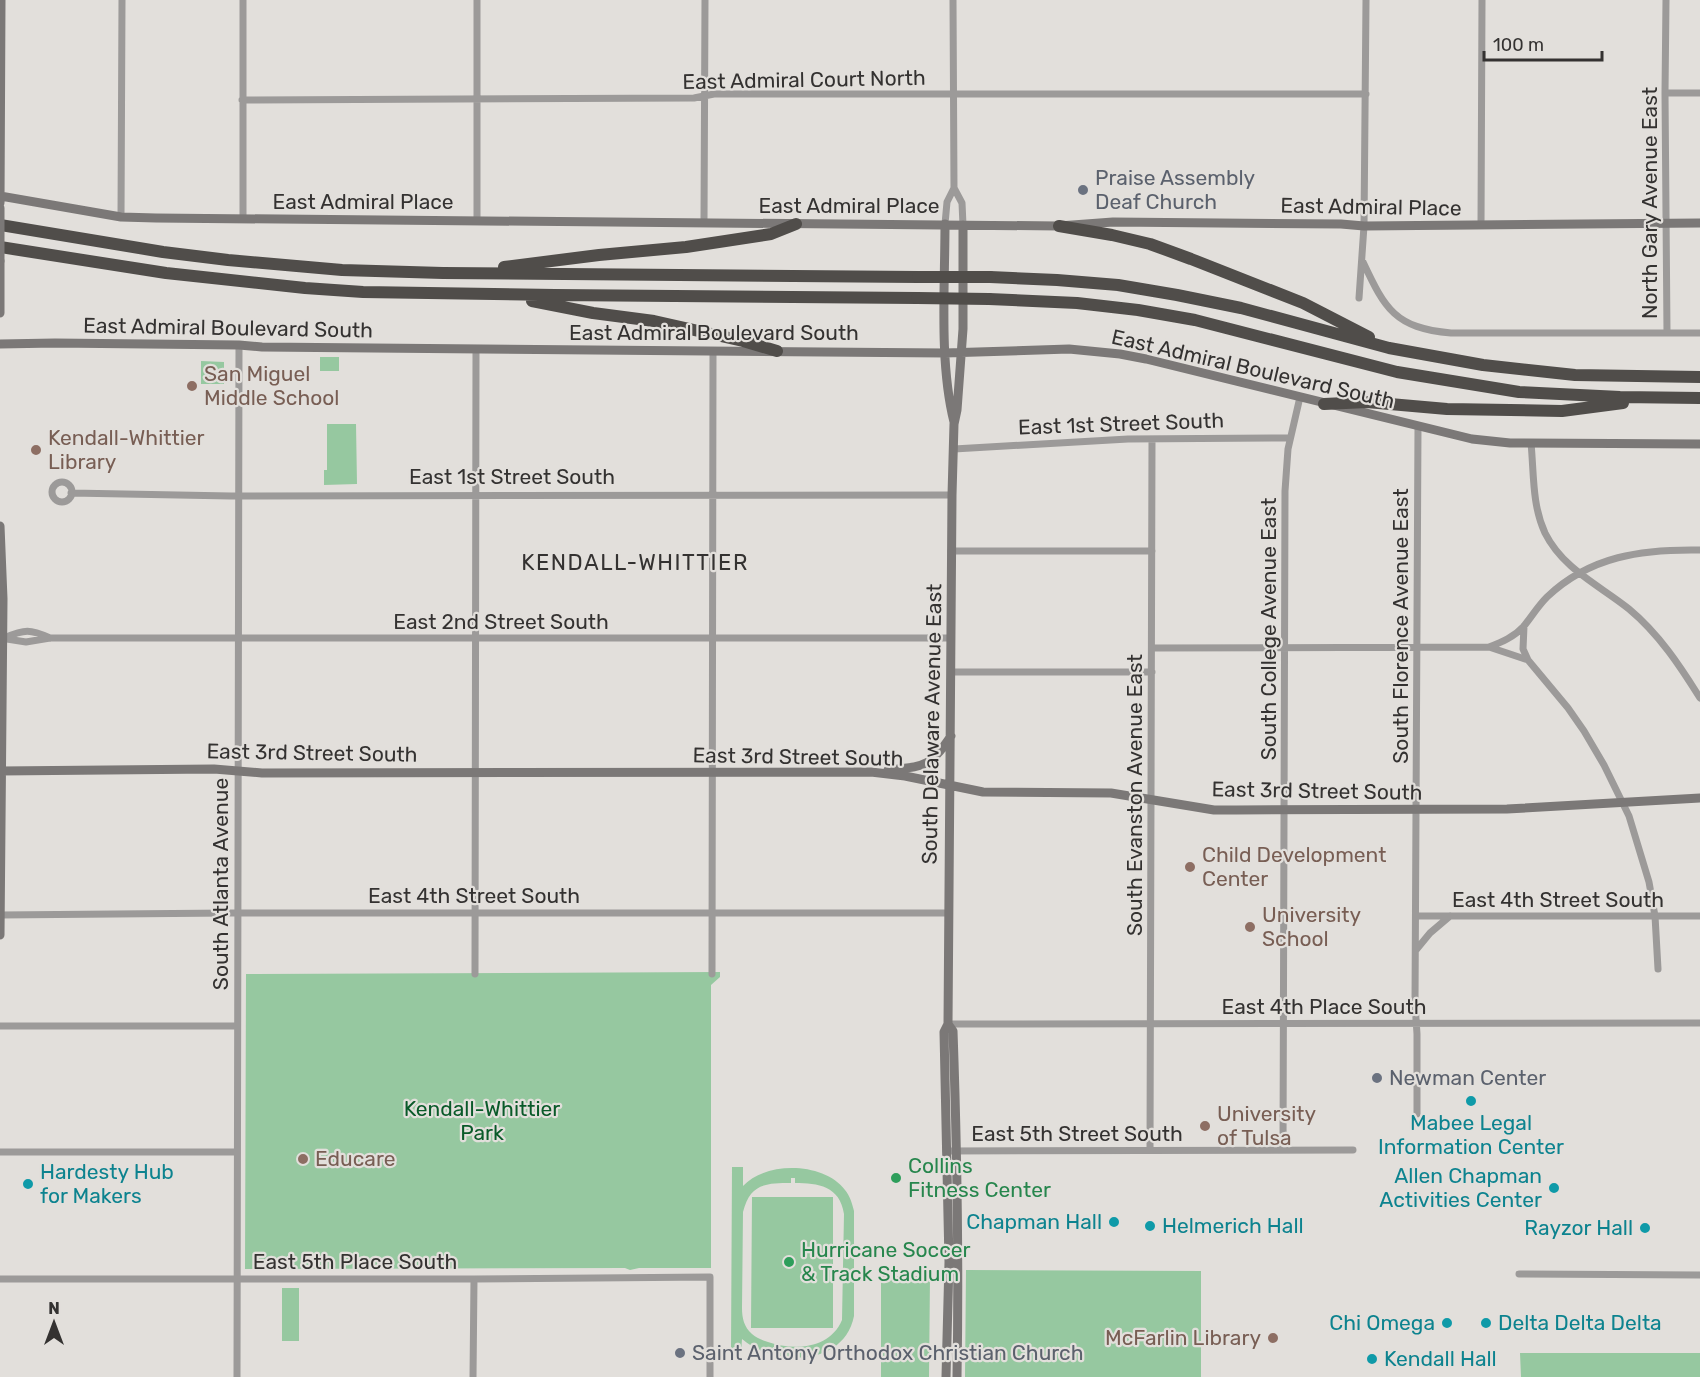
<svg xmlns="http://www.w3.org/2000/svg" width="1700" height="1377" font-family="Rubik,sans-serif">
  <rect width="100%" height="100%" fill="#e2dfdb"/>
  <!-- green -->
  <path fill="#96c8a0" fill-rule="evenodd" d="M 320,357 L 339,357 L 339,371 L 320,371 Z
    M 201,361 L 224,362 L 224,384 L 201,384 Z
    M 327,424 L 356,424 L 357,484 L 324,485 L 324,470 L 327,470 Z
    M 720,972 L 720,977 L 711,985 L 711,1268 L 639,1268 L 630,1270 L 625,1268 L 245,1269 L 246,974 Z
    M 732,1167 L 743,1167 L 743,1186 C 766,1161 824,1162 845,1190 C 850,1196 852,1203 854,1211 L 854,1316 C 844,1367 774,1367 742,1339 L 741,1353 L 731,1352 ZM 791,1178 L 795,1178 L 795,1183 C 818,1183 840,1186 844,1214 L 842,1320 C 830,1349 794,1351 768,1342 C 762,1340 756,1338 752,1334 C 744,1327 742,1318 742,1308 L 743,1212 C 750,1184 765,1183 791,1183 Z
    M 752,1197 L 833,1197 L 833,1328 L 751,1328 Z
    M 966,1270 L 1201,1271 L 1201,1377 L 965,1377 Z
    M 881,1276 L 930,1276 L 929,1377 L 881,1377 Z
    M 282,1288 L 299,1288 L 299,1341 L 282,1341 Z
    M 1520,1353 L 1700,1353 L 1700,1377 L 1521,1377 Z"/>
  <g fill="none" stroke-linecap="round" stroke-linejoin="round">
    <!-- street -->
    <path stroke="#9c9a99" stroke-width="7" d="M 953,0 L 954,188 L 962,203 L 963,225
      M 1666,0 L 1665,93 L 1667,333
      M 1665,93 L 1700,93
      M 242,100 L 694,98 L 714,94 L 1366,94
      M 121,217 L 122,0
      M 243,219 L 243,0
      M 477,221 L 477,0
      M 704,222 L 705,0
      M 945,224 L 947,202 L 954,188
      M 1481,225 L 1482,0
      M 1363,262 C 1385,309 1395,328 1451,333 L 1700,333
      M 1359,298 L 1364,226 L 1366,0
      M 1531,443 C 1534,474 1532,505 1545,533 C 1563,569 1599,585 1629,609 C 1659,634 1680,666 1700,698
      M 954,449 L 1128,439 L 1290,438
      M52 492a10 10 0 1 1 20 0a10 10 0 1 1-20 0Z
      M 71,493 L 231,496 L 952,495
      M 951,551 L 1152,551
      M 1524,626 L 1523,649 L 1528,660 L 1568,708 L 1584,731 L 1604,765 L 1629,816 L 1649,882 L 1655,916 L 1658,969
      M 0,638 L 26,642 L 50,638 L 951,638
      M 4,638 C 25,629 30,629 50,638
      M 1489,647 L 1528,660
      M 1152,648 L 1489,647 C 1502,642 1514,637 1524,626 C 1532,616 1538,606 1547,597 C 1590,556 1642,549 1700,550
      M 951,672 L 1152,672
      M 0,915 L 230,913 L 948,913
      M 1416,916 L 1700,916
      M 1416,950 L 1430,933 L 1450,916
      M 475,974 L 476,349
      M 712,974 L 713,351
      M 948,1024 L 1700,1023
      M 0,1026 L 237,1026
      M 1417,1114 L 1417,1034 L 1415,1004 L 1418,427
      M 1150,1150 L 1152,439
      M 1283,1150 L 1285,491 L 1288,449 L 1300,397
      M 946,1151 L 1353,1150
      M 0,1152 L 237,1152
      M 1519,1274 L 1700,1275
      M 0,1279 L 474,1279 L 710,1277 L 710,1377
      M 237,1377 L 239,345
      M 473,1377 L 474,1279"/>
    <!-- secondary -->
    <path stroke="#7b7877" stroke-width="9" d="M 0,196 L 121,217 L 156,218 L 1059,226 L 1113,222 L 1341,224 L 1364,226 L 1700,223
      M 0,203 L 1,0
      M 945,224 C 945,287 939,362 954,422
      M 0,313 L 0,261
      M 0,344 L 55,343 L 239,345 L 262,347 L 945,353 L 1069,349 L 1120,354 L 1146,359 L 1472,439 L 1510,443 L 1700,444
      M 0,526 L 3,599 L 0,935
      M 888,770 C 924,766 930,768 951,736
      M 0,771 L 214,769 L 262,773 L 871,772 L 905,776 L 983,792 L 1111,793 L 1214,810 L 1236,810 L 1507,809 L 1700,798
      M 948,1024 L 953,1031 C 957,1146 959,1261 957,1377
      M 946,1377 L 949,1262 L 944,1032 L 948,1024 L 952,495 L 954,424 L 957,410 L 963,329 L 963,225"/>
    <!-- highway -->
    <path stroke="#504d4a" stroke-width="12" d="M 0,225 L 163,252 L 228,260 L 342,270 L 443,273 L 918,277
      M 1059,226 L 1112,235 L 1150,244 L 1191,259 L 1303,303 L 1369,337
      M 0,247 L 166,273 L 305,288 L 363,292 L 555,295 L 917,298
      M 504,267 L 599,255 L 686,247 L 771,234 L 796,224
      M 990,277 L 1057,280 L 1118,285 L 1177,295 L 1241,308 L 1389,348 L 1483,365 L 1575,375 L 1700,377
      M 989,299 L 1077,303 L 1138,310 L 1195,320 L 1397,372 L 1519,392 L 1620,397 L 1700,398
      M 532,301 L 593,313 L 654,321 L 743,341 L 777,351
      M 1324,404 L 1367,402 L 1447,409 L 1562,411 L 1623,403"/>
    <!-- secondary-bridge -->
    <path stroke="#7b7877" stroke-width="9" d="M 0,261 L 0,208"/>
    <!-- highway-bridge -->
    <path stroke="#504d4a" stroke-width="12" d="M 918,277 L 990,277
      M 917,298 L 989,299"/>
  </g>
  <!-- markers -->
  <g fill="#6b7280" stroke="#e2dfdb" stroke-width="2">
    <circle cx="1083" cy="190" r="6"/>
    <circle cx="1377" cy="1078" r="6"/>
    <circle cx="680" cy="1353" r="6"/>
  </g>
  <g fill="#8d6e63" stroke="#e2dfdb" stroke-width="2">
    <circle cx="192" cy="386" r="6"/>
    <circle cx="36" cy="450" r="6"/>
    <circle cx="1190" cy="867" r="6"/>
    <circle cx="1250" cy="927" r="6"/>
    <circle cx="1205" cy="1126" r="6"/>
    <circle cx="303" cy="1159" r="6"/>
    <circle cx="1273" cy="1338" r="6"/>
  </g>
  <g fill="#0f9aa8" stroke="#e2dfdb" stroke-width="2">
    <circle cx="1471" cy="1101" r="6"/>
    <circle cx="28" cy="1184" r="6"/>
    <circle cx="1554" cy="1188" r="6"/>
    <circle cx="1114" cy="1222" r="6"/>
    <circle cx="1150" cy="1226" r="6"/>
    <circle cx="1645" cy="1228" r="6"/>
    <circle cx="1447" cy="1323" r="6"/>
    <circle cx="1486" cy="1323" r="6"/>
    <circle cx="1372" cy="1359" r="6"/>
  </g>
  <g fill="#2e9e5b" stroke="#e2dfdb" stroke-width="2">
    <circle cx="896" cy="1178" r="6"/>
    <circle cx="789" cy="1262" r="6"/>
  </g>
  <g text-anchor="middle" stroke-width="4.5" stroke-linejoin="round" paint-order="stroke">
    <!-- street labels -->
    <g font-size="21" fill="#343231" stroke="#e2dfdb">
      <text transform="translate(804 80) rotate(-1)" y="7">East Admiral Court North</text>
      <text x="363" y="209">East Admiral Place</text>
      <text transform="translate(1650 203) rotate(-90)" y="7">North Gary Avenue East</text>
      <text x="849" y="213">East Admiral Place</text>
      <text transform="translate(1371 207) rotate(1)" y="7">East Admiral Place</text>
      <text transform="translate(228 328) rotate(1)" y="7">East Admiral Boulevard South</text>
      <text x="714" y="340">East Admiral Boulevard South</text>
      <text transform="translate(1253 369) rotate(13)" y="7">East Admiral Boulevard South</text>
      <text transform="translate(1121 424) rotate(-2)" y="7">East 1st Street South</text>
      <text x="512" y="484">East 1st Street South</text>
      <text x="501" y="629">East 2nd Street South</text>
      <text transform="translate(1401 626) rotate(-90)" y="7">South Florence Avenue East</text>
      <text transform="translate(1269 629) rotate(-90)" y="7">South College Avenue East</text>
      <text transform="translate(932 724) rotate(-89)" y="7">South Delaware Avenue East</text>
      <text transform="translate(312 753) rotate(1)" y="7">East 3rd Street South</text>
      <text transform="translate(798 757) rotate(1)" y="7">East 3rd Street South</text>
      <text transform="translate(1317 791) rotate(1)" y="7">East 3rd Street South</text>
      <text transform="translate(1135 795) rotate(-90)" y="7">South Evanston Avenue East</text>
      <text transform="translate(221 884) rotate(-90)" y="7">South Atlanta Avenue</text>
      <text x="474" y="903">East 4th Street South</text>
      <text x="1558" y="907">East 4th Street South</text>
      <text x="1324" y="1014">East 4th Place South</text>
      <text x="1077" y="1141">East 5th Street South</text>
      <text x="355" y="1269">East 5th Place South</text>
    </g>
    <!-- worship labels -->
    <g font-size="21" fill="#5b616d" stroke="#e2dfdb" text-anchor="start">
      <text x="1095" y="185">Praise Assembly<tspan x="1095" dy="24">Deaf Church</tspan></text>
      <text x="1389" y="1085">Newman Center</text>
      <text x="692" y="1360">Saint Antony Orthodox Christian Church</text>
    </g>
    <!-- education labels -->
    <g font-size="21" fill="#785e54" stroke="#e2dfdb" text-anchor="start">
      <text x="204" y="381">San Miguel<tspan x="204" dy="24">Middle School</tspan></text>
      <text x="48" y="445">Kendall-Whittier<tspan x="48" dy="24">Library</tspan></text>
      <text x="1202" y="862">Child Development<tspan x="1202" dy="24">Center</tspan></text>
      <text x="1262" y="922">University<tspan x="1262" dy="24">School</tspan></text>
      <text x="1217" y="1121">University<tspan x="1217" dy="24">of Tulsa</tspan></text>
      <text x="315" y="1166">Educare</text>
      <text x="1261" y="1345" text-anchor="end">McFarlin Library</text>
    </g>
    <!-- park labels -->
    <g font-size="21" fill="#095a29" stroke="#e2dfdb">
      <text x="482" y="1116">Kendall-Whittier<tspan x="482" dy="24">Park</tspan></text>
    </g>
    <!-- culture labels -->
    <g font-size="21" fill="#0d838f" stroke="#e2dfdb" text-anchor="start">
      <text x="1471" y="1130" text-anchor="middle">Mabee Legal<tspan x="1471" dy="24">Information Center</tspan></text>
      <text x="40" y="1179">Hardesty Hub<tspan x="40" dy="24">for Makers</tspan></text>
      <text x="1542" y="1183" text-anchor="end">Allen Chapman<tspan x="1542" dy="24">Activities Center</tspan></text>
      <text x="1102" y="1229" text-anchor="end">Chapman Hall</text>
      <text x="1162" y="1233">Helmerich Hall</text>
      <text x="1633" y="1235" text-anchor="end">Rayzor Hall</text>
      <text x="1435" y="1330" text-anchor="end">Chi Omega</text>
      <text x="1498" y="1330">Delta Delta Delta</text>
      <text x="1384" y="1366">Kendall Hall</text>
    </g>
    <!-- leisure labels -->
    <g font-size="21" fill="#27864d" stroke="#e2dfdb" text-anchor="start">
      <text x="908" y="1173">Collins<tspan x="908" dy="24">Fitness Center</tspan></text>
      <text x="801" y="1257">Hurricane Soccer<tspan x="801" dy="24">&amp; Track Stadium</tspan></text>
    </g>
    <!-- neighbourhood labels -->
    <g font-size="22" letter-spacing="1.5" fill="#343231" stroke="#e2dfdb">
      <text x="635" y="570">KENDALL-WHITTIER</text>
    </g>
  </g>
  <!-- north arrow -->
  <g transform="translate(54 1323)" stroke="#e2dfdb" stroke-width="4.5" paint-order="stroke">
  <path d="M0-4.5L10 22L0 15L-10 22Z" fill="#343231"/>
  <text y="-9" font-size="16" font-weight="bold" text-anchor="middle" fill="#343231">N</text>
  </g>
  <!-- scale -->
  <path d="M1484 51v9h118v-9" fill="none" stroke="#343231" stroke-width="3"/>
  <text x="1493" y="51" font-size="18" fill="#343231" stroke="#e2dfdb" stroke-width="4.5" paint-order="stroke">100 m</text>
</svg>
